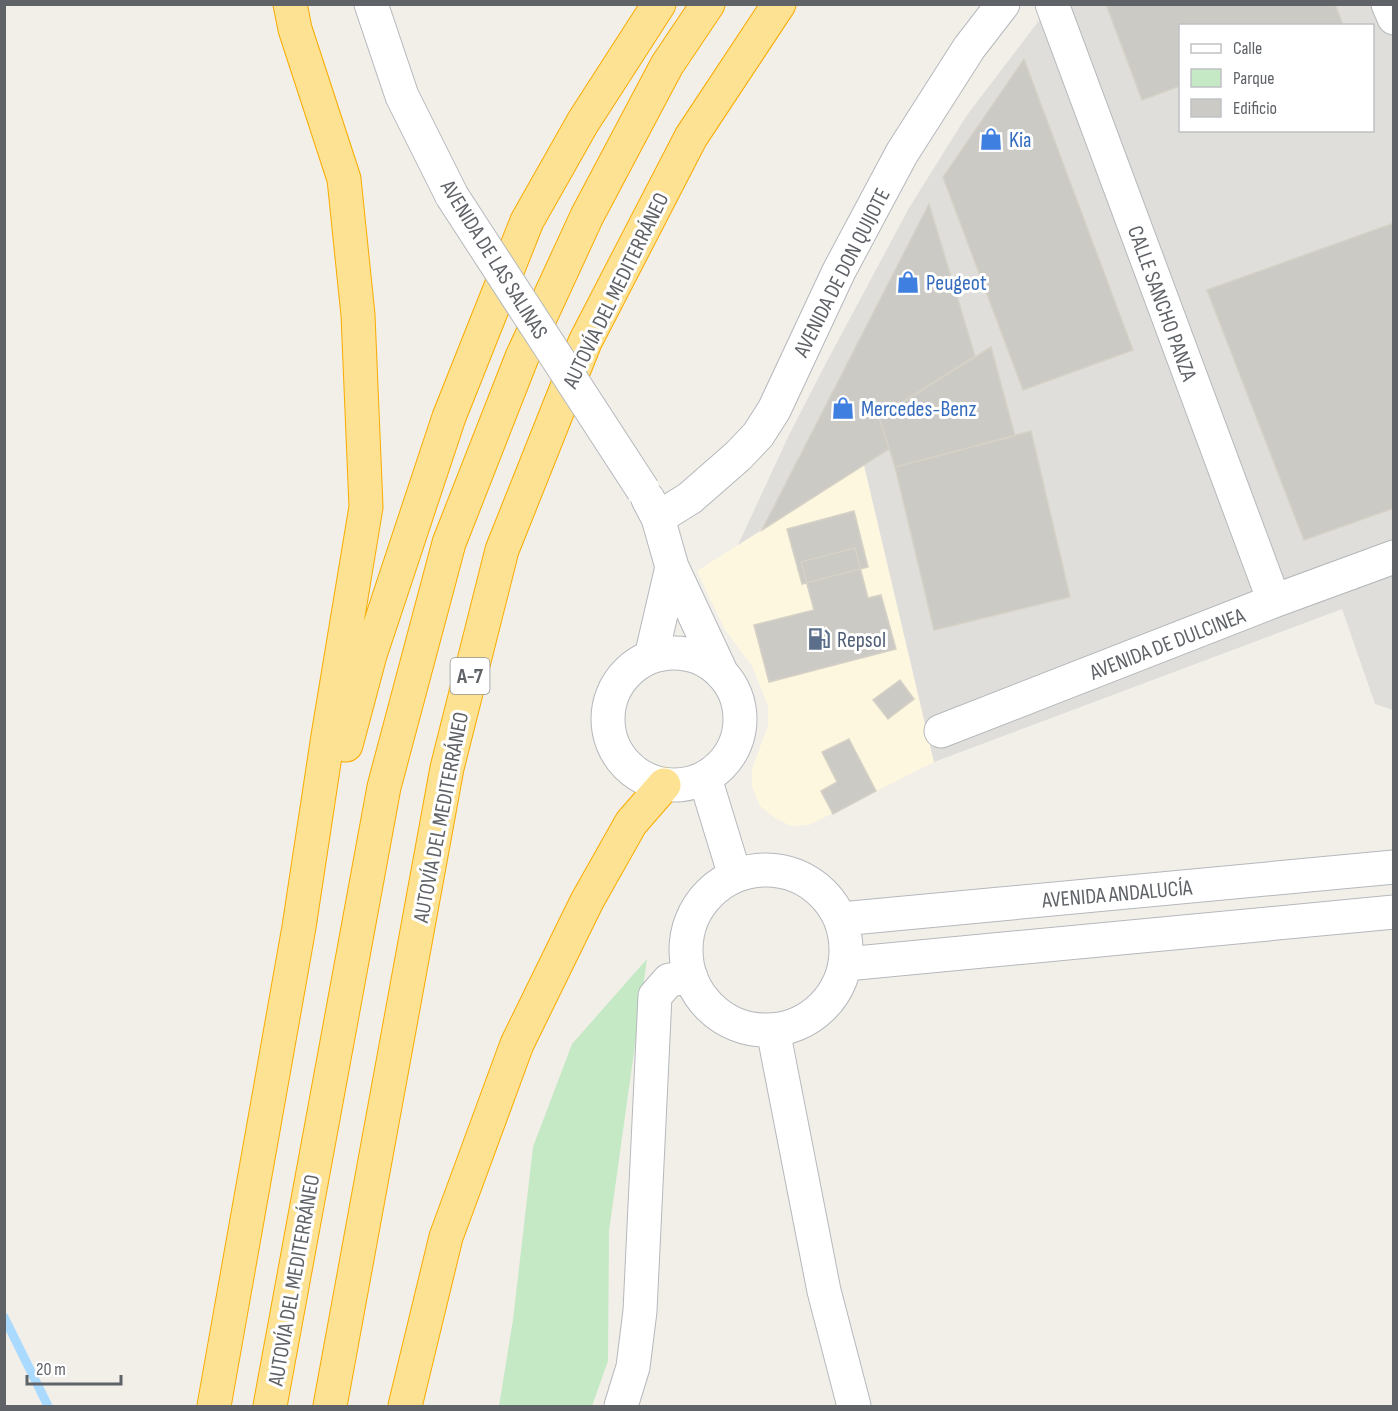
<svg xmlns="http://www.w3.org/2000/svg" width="1398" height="1411" font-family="'Sofia Sans Condensed',sans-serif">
  <rect width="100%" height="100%" fill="#f1efe8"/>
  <!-- commercial -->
  <path fill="#fef7e0" d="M 864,465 L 934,762 L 809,825 L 791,826 L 775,818 L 760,806 L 752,787 L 752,769 L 768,726 L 768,706 L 752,666 L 725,630 L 697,571 Z"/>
  <!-- industrial -->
  <path fill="#e0deda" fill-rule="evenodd" d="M 1051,5 L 1393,5 L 1393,710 L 1375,704 L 1342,609 L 934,762 L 864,465 L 738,545 L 789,435 L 825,365 L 909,208 L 967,115 ZM 1180,26 L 1372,26 L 1372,130 L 1180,130 Z"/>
  <!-- green -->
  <path fill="#c5e8c5" d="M 647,959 L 609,1231 L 608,1361 L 592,1406 L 499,1406 L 513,1320 L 533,1147 L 572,1044 Z"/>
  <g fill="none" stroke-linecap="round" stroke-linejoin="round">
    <!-- stream -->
    <path stroke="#aadaff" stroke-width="9" d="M 4,1317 L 48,1406"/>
  </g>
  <!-- building -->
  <path fill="#cccac5" stroke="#d6d1c6" stroke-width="1.5" d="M 1106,4 L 1335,4 L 1343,25 L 1180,26 L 1180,86 L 1142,100 Z
    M 1024,59 L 1133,350 L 1023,390 L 943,177 Z
    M 929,204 L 975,356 L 879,417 L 889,449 L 762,530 Z
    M 1394,223 L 1394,508 L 1304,540 L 1207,290 Z
    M 991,347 L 1015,436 L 895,467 L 879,417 Z
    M 1031,431 L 1070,597 L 934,630 L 895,467 Z
    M 854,511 L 868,567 L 802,584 L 787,529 Z
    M 855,548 L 868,598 L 881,595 L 896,649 L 769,682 L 754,625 L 814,610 L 801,562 Z
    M 900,680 L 914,699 L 888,719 L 873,700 Z
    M 849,739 L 876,791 L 833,814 L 821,791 L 837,782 L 822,752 Z"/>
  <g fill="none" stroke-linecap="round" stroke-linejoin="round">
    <!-- minor casing -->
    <g stroke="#b5b8bc" stroke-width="35">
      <path id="minor" d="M 371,4 L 402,96 L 452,196
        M 1052,4 L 1274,601
        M 1388,4 L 1394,18
        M 648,499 L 658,518 L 672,567 L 722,674
        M 658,518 L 690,498 L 738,456 L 758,435 L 774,410 L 839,271 L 902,153 L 969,48 L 1003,4
        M608 719a66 66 0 1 1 132 0a66 66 0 1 1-132 0Z
        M 651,657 L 672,567
        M 941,731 L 1274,601 L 1394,557
        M 705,778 L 735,876
        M686 950a80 80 0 1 1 160 0a80 80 0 1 1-160 0Z
        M 841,919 L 1394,867
        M 846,964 L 1394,912
        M 773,1030 L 824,1291 L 854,1406
        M 621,1406 L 633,1367 L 640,1311 L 655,996 L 669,980 L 691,977"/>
    </g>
    <!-- highway casing -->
    <g stroke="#f9ab00" stroke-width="35">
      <path id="highway" d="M 346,745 L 370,655 L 449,417 L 527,221 L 583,122 L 659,4
        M 214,1406 L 299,927 L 328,736 L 366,507 L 358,315 L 344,179 L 295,29 L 290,4
        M 270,1406 L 384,787 L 449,543 L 522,357 L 587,216 L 667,65 L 708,4
        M 330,1406 L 447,768 L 502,550 L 585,342 L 691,137 L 779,4
        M 405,1406 L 446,1237 L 517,1044 L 587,901 L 631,823 L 664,785"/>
    </g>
    <!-- minor -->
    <use href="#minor" stroke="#fff" stroke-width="33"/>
    <!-- highway -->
    <use href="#highway" stroke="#fde293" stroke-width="33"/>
    <!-- minor-bridge casing -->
    <g stroke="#b5b8bc" stroke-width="35" stroke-linecap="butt">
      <path id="minor-bridge" d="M 452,196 L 643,490"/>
    </g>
    <!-- minor-bridge -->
    <use href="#minor-bridge" stroke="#fff" stroke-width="33"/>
  </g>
  <!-- icons -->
  <defs>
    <g id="shop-bare" transform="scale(1.8)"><path d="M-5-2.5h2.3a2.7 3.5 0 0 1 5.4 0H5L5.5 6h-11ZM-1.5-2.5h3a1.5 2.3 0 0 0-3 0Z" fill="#3f7fe0" stroke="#fff" stroke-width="2.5" paint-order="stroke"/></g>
    <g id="fuel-bare" transform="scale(1.8)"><path d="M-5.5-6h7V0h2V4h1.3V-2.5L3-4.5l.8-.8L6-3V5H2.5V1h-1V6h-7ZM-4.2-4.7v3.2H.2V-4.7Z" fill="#5c6f8a" stroke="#fff" stroke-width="2.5" paint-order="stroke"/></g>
  </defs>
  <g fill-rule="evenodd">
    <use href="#shop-bare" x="991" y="139"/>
    <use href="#shop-bare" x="908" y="282"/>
    <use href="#shop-bare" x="843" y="408"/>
    <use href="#fuel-bare" x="819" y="639"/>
  </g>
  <g text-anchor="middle" stroke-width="6" stroke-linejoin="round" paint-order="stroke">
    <!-- shield labels -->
    <rect fill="#fff" stroke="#8f9295" stroke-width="1.5" x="450.5" y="658" width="39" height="36" rx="4.5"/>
    <g font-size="21" font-weight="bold" fill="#5f6368">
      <text x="470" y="683">A-7</text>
    </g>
    <!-- shop labels -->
    <g font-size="22" fill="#366cbe" stroke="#fff" text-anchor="start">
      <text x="1009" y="147">Kia</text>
      <text x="926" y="290">Peugeot</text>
      <text x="861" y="416">Mercedes-Benz</text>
    </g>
    <!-- street labels -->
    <g font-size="22" fill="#5f6368" stroke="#fff">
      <text transform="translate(495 259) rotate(58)" y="8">AVENIDA DE LAS SALINAS</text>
      <text transform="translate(841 272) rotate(-63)" y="8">AVENIDA DE DON QUIJOTE</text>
      <text transform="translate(615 290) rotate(-64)" y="8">AUTOVÍA DEL MEDITERRÁNEO</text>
      <text transform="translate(1163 303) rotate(70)" y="8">CALLE SANCHO PANZA</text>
      <text transform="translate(1167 643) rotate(-21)" y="8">AVENIDA DE DULCINEA</text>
      <text transform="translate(440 817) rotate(-79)" y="8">AUTOVÍA DEL MEDITERRÁNEO</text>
      <text transform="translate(1117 893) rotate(-5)" y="8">AVENIDA ANDALUCÍA</text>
      <text transform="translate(293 1280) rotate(-80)" y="8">AUTOVÍA DEL MEDITERRÁNEO</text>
    </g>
    <!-- service labels -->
    <g font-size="22" fill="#4e5e75" stroke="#fff" text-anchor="start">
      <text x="837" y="647">Repsol</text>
    </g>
  </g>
  <!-- border -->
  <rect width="1398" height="1411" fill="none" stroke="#5f6368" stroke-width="12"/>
  <!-- legend -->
  <rect x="1179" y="24" width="195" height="108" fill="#ffffff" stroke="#bfc1c3" stroke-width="1.5"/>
  <rect x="1191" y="44" width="30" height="9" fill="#ffffff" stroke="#bfc1c3" stroke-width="1.5"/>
  <text x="1233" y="54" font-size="18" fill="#5f6368">Calle</text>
  <rect x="1191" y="69" width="30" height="18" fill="#c5e8c5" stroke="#bfc1c3" stroke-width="1.5"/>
  <text x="1233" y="84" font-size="18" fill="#5f6368">Parque</text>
  <rect x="1191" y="99" width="30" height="18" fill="#cccac5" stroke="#bfc1c3" stroke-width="1.5"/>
  <text x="1233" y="114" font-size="18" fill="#5f6368">Edificio</text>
  <!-- scale -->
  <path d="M27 1375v9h94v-9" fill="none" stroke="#5f6368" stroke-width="3"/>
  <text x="36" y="1375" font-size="18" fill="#5f6368" stroke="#ffffff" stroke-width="4.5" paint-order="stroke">20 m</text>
</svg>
